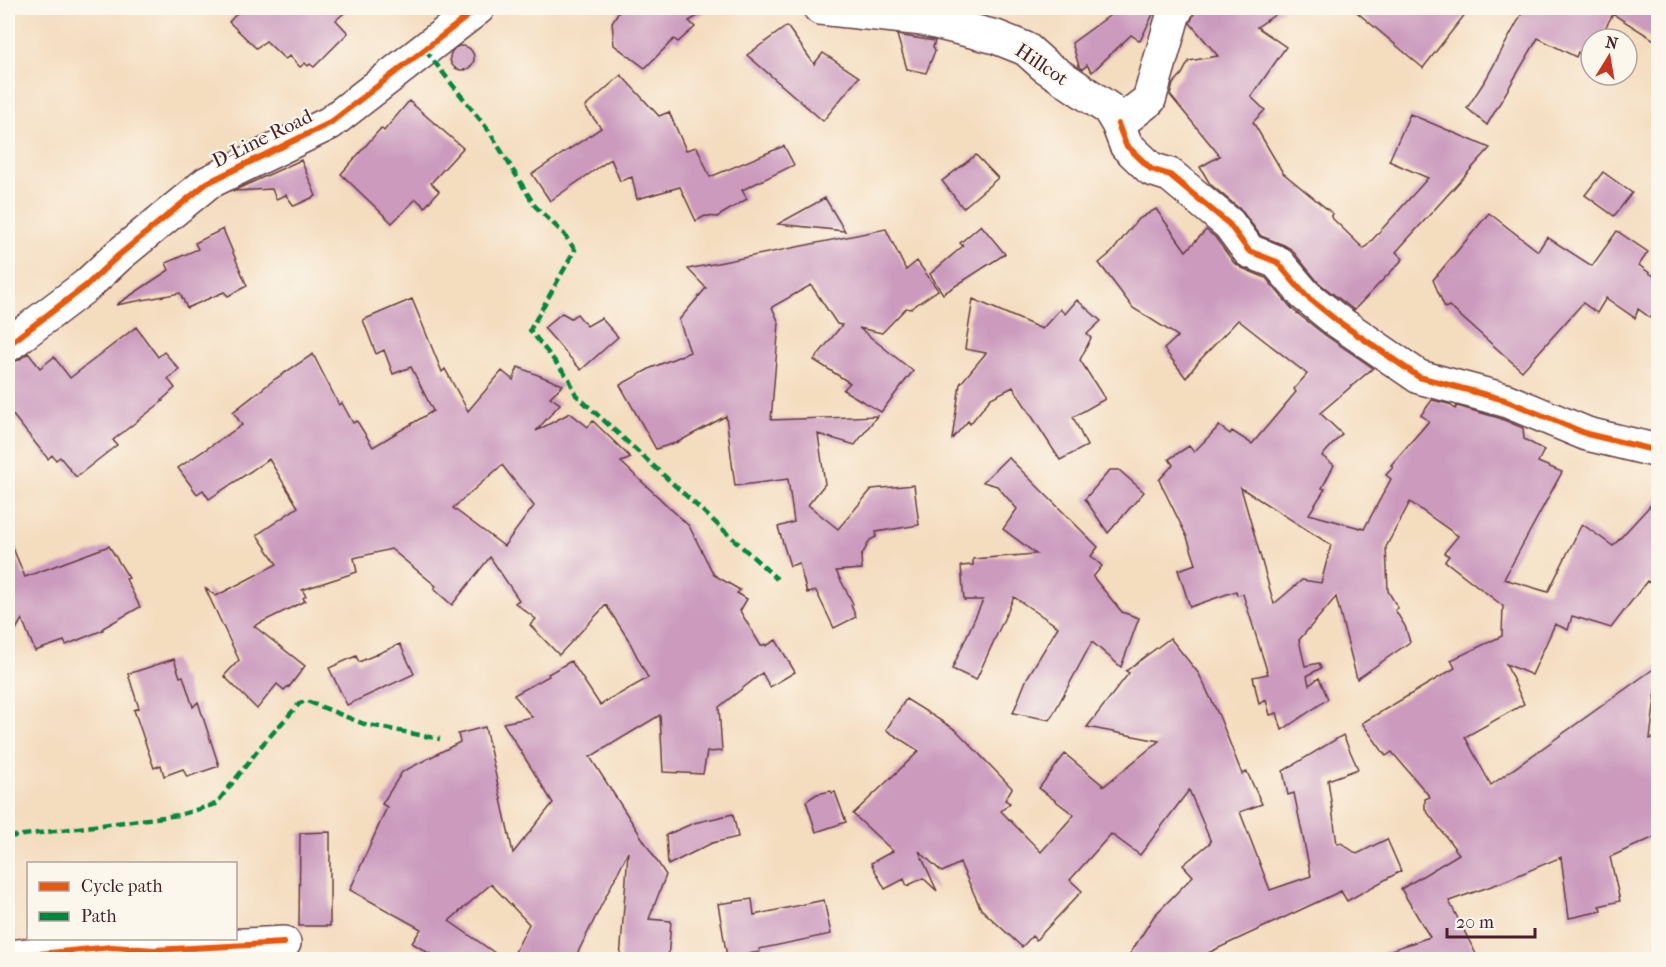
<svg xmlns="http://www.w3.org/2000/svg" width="1666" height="967" font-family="'IM FELL French Canon',serif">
  <rect width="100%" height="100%" fill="#fbf7ec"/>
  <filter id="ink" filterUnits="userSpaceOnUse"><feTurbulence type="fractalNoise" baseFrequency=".0167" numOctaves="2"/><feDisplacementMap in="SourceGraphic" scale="12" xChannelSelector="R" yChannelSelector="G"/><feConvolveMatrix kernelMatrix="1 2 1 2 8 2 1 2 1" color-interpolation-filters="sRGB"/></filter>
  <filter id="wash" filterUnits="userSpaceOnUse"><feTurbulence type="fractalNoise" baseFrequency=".008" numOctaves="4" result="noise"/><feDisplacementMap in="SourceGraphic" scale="24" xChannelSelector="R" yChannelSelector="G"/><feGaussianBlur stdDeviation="1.35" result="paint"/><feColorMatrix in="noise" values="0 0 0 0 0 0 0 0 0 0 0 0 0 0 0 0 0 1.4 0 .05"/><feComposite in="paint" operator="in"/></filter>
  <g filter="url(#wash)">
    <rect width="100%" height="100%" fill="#f4dcbe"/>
    <g id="blocks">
      <!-- building -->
      <path fill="#cb9abd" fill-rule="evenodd" d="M 242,8 L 350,8 L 336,20 L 348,33 L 314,67 L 310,64 L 308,66 L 305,63 L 300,67 L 290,56 L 285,59 L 266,41 L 256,48 L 229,22 Z
        M 621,8 L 712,8 L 689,21 L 695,27 L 678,42 L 674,39 L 645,68 L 614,45 L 612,22 Z
        M 1120,8 L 1156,8 L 1140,41 L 1131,35 L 1092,72 L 1087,65 L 1083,69 L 1079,66 L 1072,43 Z
        M 1196,8 L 1285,8 L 1257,27 L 1286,47 L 1251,97 L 1265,110 L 1253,122 L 1283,173 L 1333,214 L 1331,217 L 1364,249 L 1428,178 L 1389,161 L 1410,114 L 1490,148 L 1396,252 L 1403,259 L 1354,310 L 1318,282 L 1291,249 L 1284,245 L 1261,236 L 1241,210 L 1210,184 L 1200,167 L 1220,156 L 1170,95 L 1173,84 L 1182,74 L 1189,61 L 1218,56 L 1190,23 Z
        M 1352,8 L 1470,8 L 1423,68 Z
        M 1525,8 L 1659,8 L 1659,43 L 1613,14 L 1599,39 L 1591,39 L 1589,58 L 1578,52 L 1576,57 L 1538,38 L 1487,125 L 1467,108 L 1486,79 Z
        M 787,26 L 814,64 L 823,53 L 859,77 L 823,121 L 747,55 Z
        M 897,35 L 935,41 L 933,47 L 935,51 L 926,73 L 907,69 Z
        M450 58a12 12 0 1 1 24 0a12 12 0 1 1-24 0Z
        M 621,75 L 659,116 L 669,112 L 686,150 L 697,147 L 710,177 L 784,146 L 794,165 L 742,190 L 747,199 L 717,217 L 705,216 L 696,221 L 680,187 L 637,199 L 632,177 L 620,181 L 611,159 L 550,201 L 532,174 L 601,128 L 585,107 Z
        M 409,101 L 463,148 L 431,183 L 439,191 L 425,207 L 416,199 L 392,223 L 341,174 L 381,128 L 384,131 Z
        M 976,155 L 998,178 L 963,208 L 942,181 Z
        M 301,160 L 316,196 L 294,206 L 286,195 L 276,199 L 272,189 L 233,191 Z
        M 1603,172 L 1632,193 L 1614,216 L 1585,195 Z
        M 825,198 L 845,231 L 778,224 Z
        M 1156,209 L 1186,251 L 1206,230 L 1215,237 L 1234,263 L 1242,268 L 1266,278 L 1293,310 L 1325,335 L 1373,368 L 1320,413 L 1342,434 L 1322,456 L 1334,465 L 1322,488 L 1325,489 L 1309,514 L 1364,529 L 1391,479 L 1386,475 L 1393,467 L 1391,465 L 1429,421 L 1421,415 L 1432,400 L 1449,404 L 1455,409 L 1457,406 L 1499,418 L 1523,428 L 1524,439 L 1544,450 L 1538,462 L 1562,472 L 1504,579 L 1548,592 L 1582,524 L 1613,546 L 1659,496 L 1659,588 L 1647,581 L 1611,628 L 1572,616 L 1568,630 L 1555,624 L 1532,675 L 1506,664 L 1524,704 L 1465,737 L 1491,785 L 1659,665 L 1650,739 L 1659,736 L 1659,835 L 1610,857 L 1620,901 L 1599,906 L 1602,911 L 1569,918 L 1561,857 L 1500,883 L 1449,901 L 1479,960 L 1376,960 L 1376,955 L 1430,937 L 1401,889 L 1459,854 L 1425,809 L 1425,799 L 1430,797 L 1392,752 L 1386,756 L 1362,723 L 1455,668 L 1451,660 L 1502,636 L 1503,606 L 1445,561 L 1449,556 L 1444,553 L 1458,536 L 1410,502 L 1386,547 L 1388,591 L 1398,608 L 1395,610 L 1405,626 L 1410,642 L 1357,679 L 1336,597 L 1299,640 L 1305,666 L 1319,663 L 1321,668 L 1307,676 L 1309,685 L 1319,678 L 1328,699 L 1282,730 L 1277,713 L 1270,715 L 1266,700 L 1259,704 L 1253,677 L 1268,674 L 1243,594 L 1237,595 L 1236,591 L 1190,607 L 1178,570 L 1196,564 L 1187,537 L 1159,480 L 1173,465 L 1169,459 L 1189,446 L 1194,452 L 1219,426 L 1230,434 L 1232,431 L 1252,444 L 1296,392 L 1294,389 L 1307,374 L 1238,320 L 1199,361 L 1186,378 L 1164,349 L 1178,336 L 1133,308 L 1099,263 L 1112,252 L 1137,220 ZM 1241,488 L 1331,545 L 1321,583 L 1302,580 L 1274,604 Z
        M 1489,213 L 1538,251 L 1547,237 L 1592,266 L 1617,231 L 1648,252 L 1639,265 L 1659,280 L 1659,324 L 1638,309 L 1635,318 L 1606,298 L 1597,313 L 1583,303 L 1522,371 L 1449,306 L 1445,308 L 1433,280 Z
        M 981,225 L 1005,254 L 943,294 L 930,274 L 963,246 L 960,243 Z
        M 223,229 L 247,286 L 228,296 L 224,292 L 187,308 L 180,293 L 116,305 L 169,270 L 166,263 L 198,249 L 195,243 Z
        M 886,229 L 906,270 L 917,261 L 938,290 L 910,309 L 906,308 L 882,333 L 859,328 L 913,371 L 881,412 L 843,390 L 850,383 L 814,360 L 842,325 L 837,324 L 811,285 L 772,307 L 779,323 L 771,420 L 877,416 L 855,445 L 818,434 L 825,484 L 808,505 L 838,529 L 872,489 L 914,485 L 919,525 L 876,532 L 876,537 L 870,540 L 861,557 L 862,569 L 836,571 L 853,604 L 851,605 L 856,617 L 834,628 L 816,591 L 807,593 L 799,563 L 790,566 L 778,527 L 794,522 L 788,479 L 735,486 L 726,416 L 678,442 L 656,449 L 620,385 L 651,368 L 690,352 L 679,320 L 706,288 L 688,269 Z
        M 412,299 L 442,372 L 445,369 L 468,411 L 502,371 L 513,380 L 518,367 L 563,385 L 550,397 L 560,404 L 536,431 L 570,413 L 588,427 L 593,421 L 631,458 L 621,462 L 689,526 L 714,575 L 740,590 L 737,593 L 747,599 L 740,611 L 761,646 L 765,644 L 766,646 L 776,640 L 795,672 L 770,687 L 762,673 L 719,707 L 722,751 L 707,752 L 703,774 L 663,772 L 660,715 L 590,757 L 666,875 L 649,919 L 671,921 L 668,960 L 620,960 L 628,852 L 574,960 L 511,960 L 529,924 L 491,884 L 449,921 L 505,960 L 440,960 L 412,943 L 421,929 L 350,890 L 387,807 L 382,804 L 402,772 L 460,742 L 458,734 L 485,727 L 513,853 L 553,803 L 503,723 L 532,717 L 514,695 L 549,676 L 548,674 L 571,661 L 600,705 L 648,678 L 628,639 L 606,605 L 559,655 L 530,625 L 536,619 L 515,603 L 519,600 L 490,557 L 452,605 L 434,589 L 436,586 L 391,549 L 354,558 L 357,572 L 302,590 L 306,596 L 303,598 L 305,601 L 254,626 L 305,666 L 289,687 L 288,686 L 284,690 L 277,684 L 257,709 L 224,676 L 239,660 L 205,588 L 216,596 L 277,564 L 257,535 L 298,507 L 269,459 L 209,499 L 203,490 L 197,494 L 178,468 L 242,425 L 233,412 L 275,379 L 313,354 L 339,405 L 342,403 L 353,423 L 357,421 L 373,447 L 433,411 L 411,367 L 393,374 L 384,350 L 376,354 L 363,320 ZM 502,465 L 534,506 L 504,546 L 453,508 Z
        M 973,299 L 1042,329 L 1060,309 L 1065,314 L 1077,300 L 1101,321 L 1087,334 L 1091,338 L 1080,360 L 1105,399 L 1073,417 L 1087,446 L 1060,460 L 1013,387 L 991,398 L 970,424 L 968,421 L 952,439 L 960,384 L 986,353 L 965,349 Z
        M 562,313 L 571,318 L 577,314 L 587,326 L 601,318 L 618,337 L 581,370 L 544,328 Z
        M 136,327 L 158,357 L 164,352 L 179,369 L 168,379 L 175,388 L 162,400 L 163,401 L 113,440 L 117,445 L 76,477 L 60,457 L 56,460 L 52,455 L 48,459 L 8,409 L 8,363 L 19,360 L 28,353 L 40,368 L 54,357 L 70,378 Z
        M 1008,457 L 1098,547 L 1091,556 L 1102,566 L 1093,577 L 1122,612 L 1139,618 L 1121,667 L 1092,642 L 1050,720 L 1013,713 L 1027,678 L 1058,627 L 1014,597 L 976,680 L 952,669 L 983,600 L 964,600 L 961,566 L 973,565 L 973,559 L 1036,554 L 1003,529 L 1017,509 L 997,486 L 983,482 Z
        M 1110,470 L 1119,470 L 1144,492 L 1108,533 L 1085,499 Z
        M 8,536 L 25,577 L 109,546 L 129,578 L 126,579 L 140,607 L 103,628 L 103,630 L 66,645 L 64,641 L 35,651 L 22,619 L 8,643 Z
        M 1170,638 L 1199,674 L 1220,718 L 1242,774 L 1247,772 L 1262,804 L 1240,812 L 1270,890 L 1311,876 L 1294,793 L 1288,795 L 1283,771 L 1343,735 L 1358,769 L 1328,780 L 1337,844 L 1341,843 L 1357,854 L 1387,839 L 1401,871 L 1347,901 L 1341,891 L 1193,960 L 1126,960 L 1154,916 L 1193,876 L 1183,865 L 1211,842 L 1189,790 L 1140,855 L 1111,834 L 1070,880 L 1082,891 L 1036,940 L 1032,936 L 1022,947 L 981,909 L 960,863 L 942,872 L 919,851 L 937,891 L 923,878 L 907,886 L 904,879 L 885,889 L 871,863 L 893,851 L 853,814 L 919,751 L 886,730 L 906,699 L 956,730 L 1012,788 L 1005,800 L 1010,803 L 1001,811 L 1041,852 L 1074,815 L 1039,788 L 1065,754 L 1104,786 L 1159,741 L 1087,727 L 1129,673 L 1126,671 Z
        M 400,644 L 414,674 L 347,705 L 329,668 L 356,656 L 359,662 Z
        M 174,659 L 180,677 L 183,676 L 193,707 L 198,702 L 219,766 L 187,777 L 183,769 L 164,776 L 161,765 L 154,768 L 134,710 L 139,708 L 128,674 Z
        M 831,791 L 832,793 L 835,792 L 846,822 L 816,832 L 806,801 L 817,794 Z
        M 733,814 L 738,837 L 712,843 L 668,865 L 666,835 L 694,823 Z
        M 330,832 L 330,926 L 299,926 L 300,833 Z
        M 752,899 L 754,915 L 824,900 L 831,934 L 759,949 L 760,952 L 727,957 L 718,904 Z"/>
    </g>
  </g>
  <g filter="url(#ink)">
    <use href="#blocks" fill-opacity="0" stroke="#643b41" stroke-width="1.5"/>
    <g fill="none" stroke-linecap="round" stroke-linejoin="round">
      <!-- minor casing -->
      <g stroke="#643b41" stroke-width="36">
        <path id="minor" d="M 820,8 L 923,19 L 996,37 L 1026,49 L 1045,66 L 1109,109 L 1118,124 L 1149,100 L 1173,16 L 1177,8
          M 1118,124 L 1126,145 L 1151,169 L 1170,175 L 1229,224 L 1249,251 L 1277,262 L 1305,295 L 1336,320 L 1419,377 L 1505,400 L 1587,434 L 1658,451
          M 8,345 L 87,285 L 119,255 L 207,183 L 330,123 L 478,8
          M 8,957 L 112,947 L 154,950 L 284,943"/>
      </g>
      <!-- minor -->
      <use href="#minor" stroke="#fff" stroke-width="33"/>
      <!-- quiet -->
      <path stroke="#00873e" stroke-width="4.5" stroke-dasharray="9 4.5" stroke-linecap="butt" d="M 425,50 L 489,131 L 535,206 L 564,234 L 575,250 L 530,330 L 569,379 L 576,395 L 777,579
        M 8,837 L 179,815 L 216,804 L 262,745 L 300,703 L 307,701 L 364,724 L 440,739"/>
      <!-- cycleway casing -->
      <g stroke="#fbf7ec" stroke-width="10">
        <path id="cycleway" d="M 1118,124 L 1126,145 L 1151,169 L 1170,175 L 1229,224 L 1249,251 L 1277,262 L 1305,295 L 1336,320 L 1419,377 L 1505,400 L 1587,434 L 1658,451
          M 8,345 L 87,285 L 119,255 L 207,183 L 330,123 L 478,8
          M 8,957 L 112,947 L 154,950 L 284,943"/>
      </g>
      <!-- cycleway -->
      <use href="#cycleway" stroke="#e8590c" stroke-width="6"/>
    </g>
  </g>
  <g text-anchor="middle" stroke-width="4.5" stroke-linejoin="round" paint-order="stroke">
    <!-- street labels -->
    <g font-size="20" fill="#4a1f2b" stroke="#fbf7ec">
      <text transform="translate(1042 64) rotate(34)" y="7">Hillcot</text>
      <text transform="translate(262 138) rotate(-26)" y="7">D-Line Road</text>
    </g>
  </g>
  <!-- margin -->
  <rect width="1666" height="967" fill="none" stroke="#fbf7ec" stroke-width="30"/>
  <!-- legend -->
  <rect x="27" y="862" width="210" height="78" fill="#fbf7ec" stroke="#b4a19f" stroke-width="1.5"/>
  <rect x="39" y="882" width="30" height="9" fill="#e8590c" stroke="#b4a19f" stroke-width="1.5"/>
  <text x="81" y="892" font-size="18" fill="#4a1f2b">Cycle path</text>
  <rect x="39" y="912" width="30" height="9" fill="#00873e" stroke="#b4a19f" stroke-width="1.5"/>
  <text x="81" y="922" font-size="18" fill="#4a1f2b">Path</text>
  <!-- north arrow -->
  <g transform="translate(1609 57) rotate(11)"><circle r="28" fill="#fbf7ec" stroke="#b4a19f" stroke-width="1.5"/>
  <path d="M0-4.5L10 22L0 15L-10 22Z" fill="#c8321e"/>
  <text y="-9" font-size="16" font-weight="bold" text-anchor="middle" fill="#4a1f2b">N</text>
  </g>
  <!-- scale -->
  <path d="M1447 928v9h88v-9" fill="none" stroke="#4a1f2b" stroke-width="3"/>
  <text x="1456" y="928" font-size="18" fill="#4a1f2b" stroke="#fbf7ec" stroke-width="4.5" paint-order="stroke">20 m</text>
</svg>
